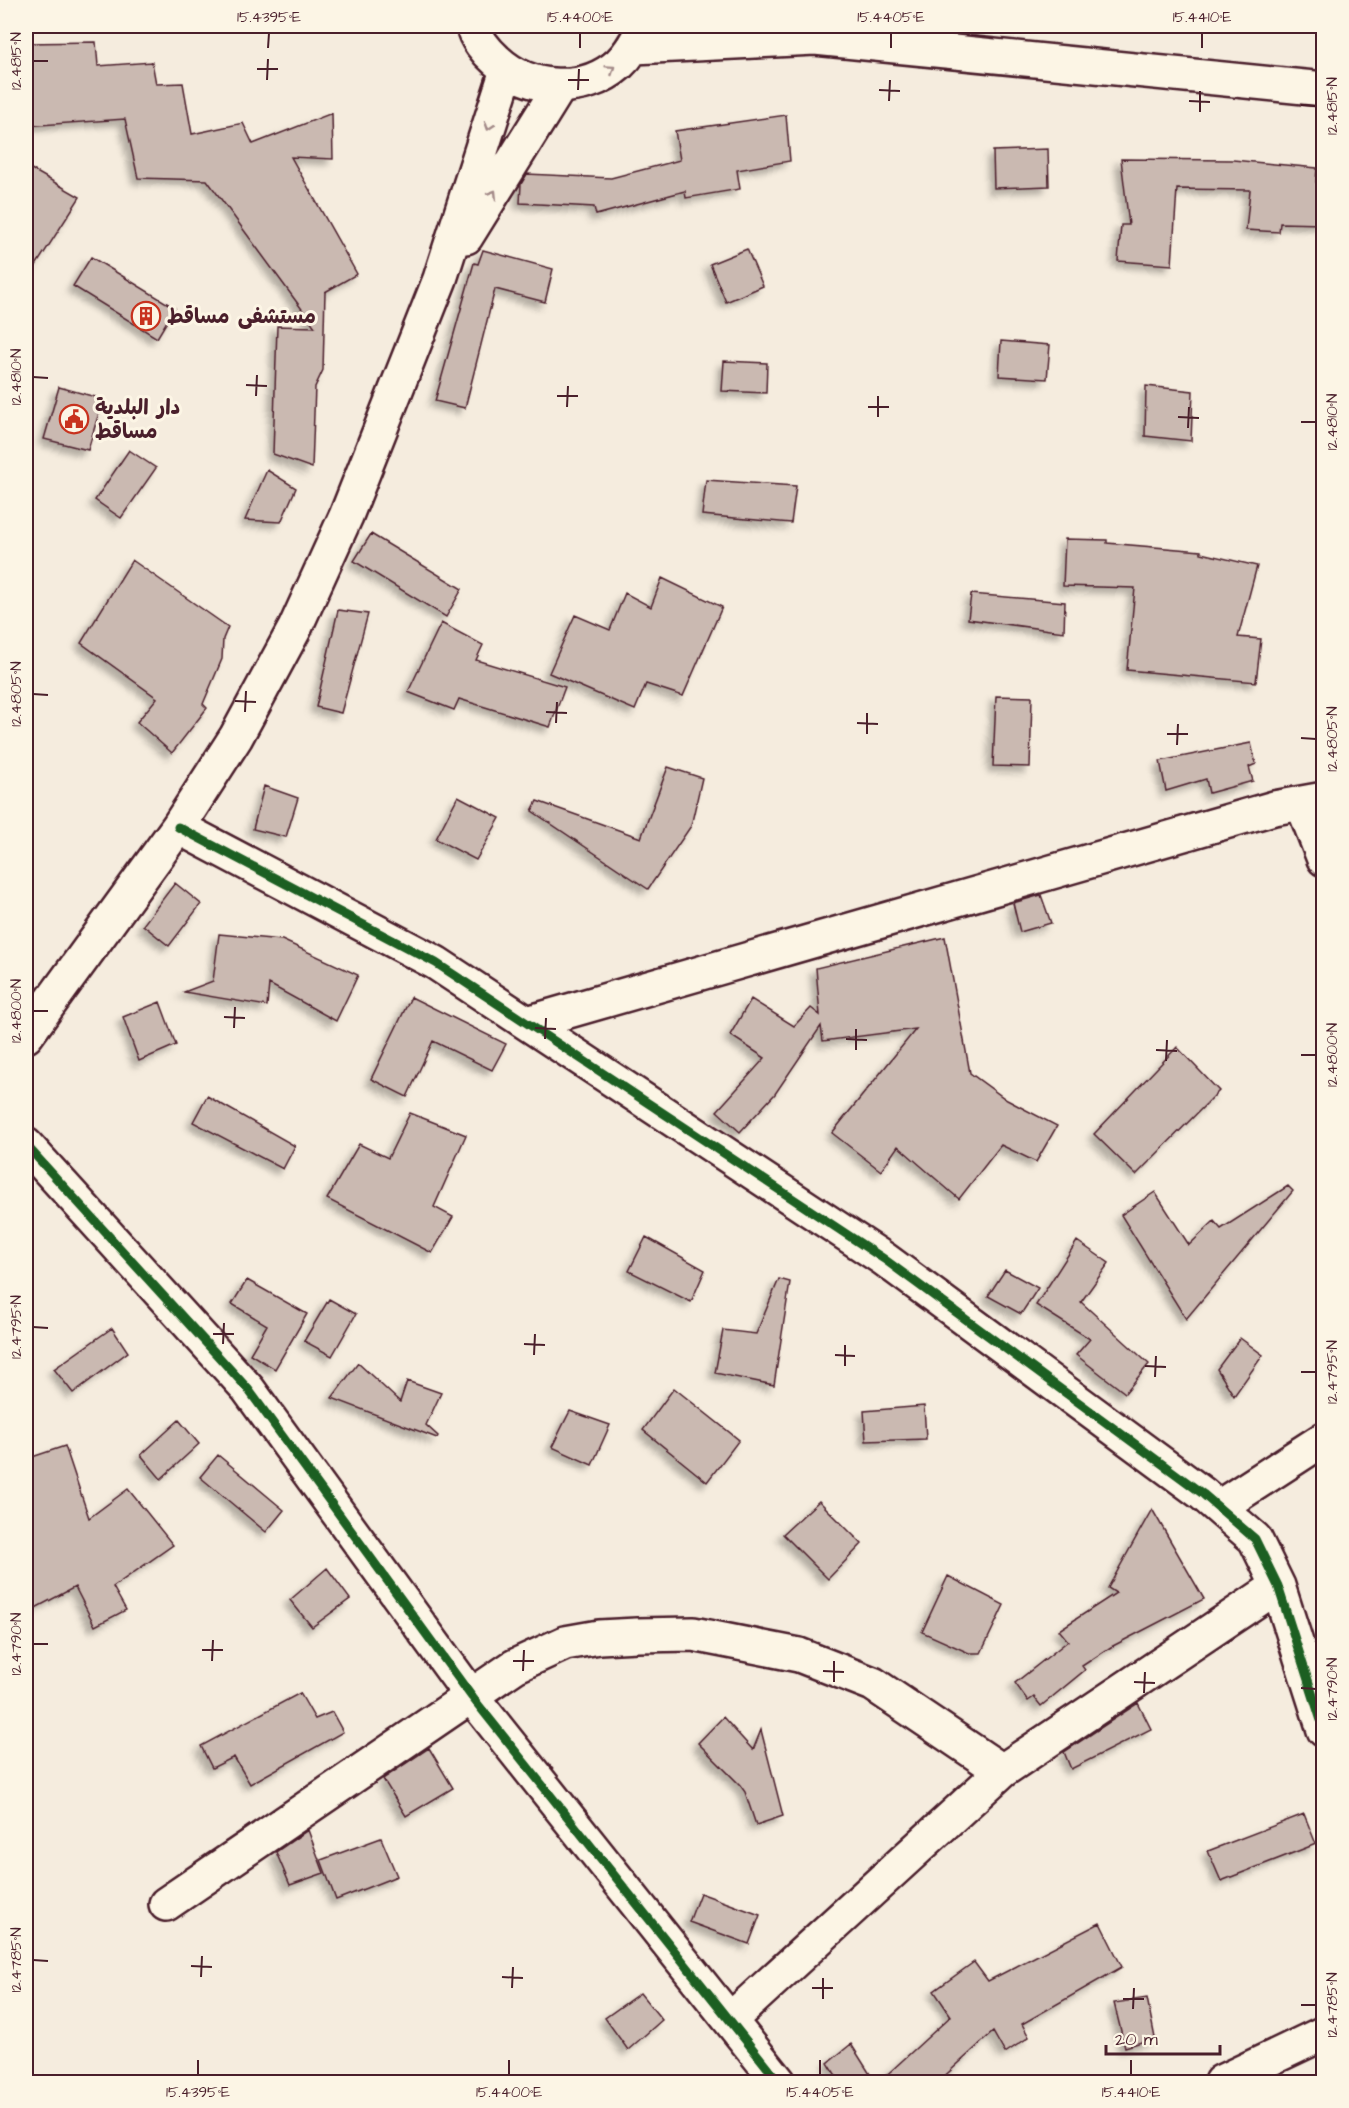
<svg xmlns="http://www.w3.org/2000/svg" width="1349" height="2108" font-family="'Architects Daughter','Playpen Sans Arabic',sans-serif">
  <defs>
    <filter id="shadow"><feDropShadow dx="-5.5" dy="5.5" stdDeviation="3" flood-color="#0004"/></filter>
  </defs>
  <rect width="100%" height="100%" fill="#f5ecde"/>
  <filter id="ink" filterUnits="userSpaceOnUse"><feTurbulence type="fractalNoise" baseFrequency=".0167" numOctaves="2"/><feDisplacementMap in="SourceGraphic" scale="12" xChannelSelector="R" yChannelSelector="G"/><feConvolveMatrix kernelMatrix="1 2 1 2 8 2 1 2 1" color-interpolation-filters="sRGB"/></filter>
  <g filter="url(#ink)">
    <!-- building -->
    <path fill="#cab9b1" stroke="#4a1f2b" stroke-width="1.5" filter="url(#shadow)" d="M 96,42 L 98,66 L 152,62 L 156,84 L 183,83 L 192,134 L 243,123 L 253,144 L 332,113 L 333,159 L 291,157 L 357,274 L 325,292 L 323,370 L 315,387 L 312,468 L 273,454 L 277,326 L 315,327 L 207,180 L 138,178 L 125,119 L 26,126 L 26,43 Z
      M 786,115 L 790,161 L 737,170 L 740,189 L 686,198 L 685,191 L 596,215 L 594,207 L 520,203 L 521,184 L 527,174 L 611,178 L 680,160 L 675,131 Z
      M 1048,149 L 1049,186 L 994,188 L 993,151 Z
      M 1121,159 L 1233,160 L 1317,168 L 1316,182 L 1323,183 L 1323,224 L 1280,223 L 1279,232 L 1246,230 L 1250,190 L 1177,189 L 1172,265 L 1118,261 L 1121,225 L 1129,225 Z
      M 26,166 L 80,197 L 26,281 Z
      M 747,249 L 763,286 L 726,302 L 710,264 Z
      M 483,250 L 553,269 L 545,302 L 495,289 L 465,408 L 435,401 L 474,263 L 478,264 Z
      M 91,257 L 175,308 L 157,338 L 73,286 Z
      M 1001,341 L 1050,345 L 1047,379 L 999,376 Z
      M 724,361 L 767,363 L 766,393 L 722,391 Z
      M 1146,386 L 1193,391 L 1191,441 L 1145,436 Z
      M 59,387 L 103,399 L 88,450 L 44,439 Z
      M 129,450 L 156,468 L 121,518 L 95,500 Z
      M 267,470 L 296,488 L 281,522 L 245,520 Z
      M 706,480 L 796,486 L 791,523 L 702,515 Z
      M 371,534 L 462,589 L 446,617 L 354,561 Z
      M 1065,539 L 1107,540 L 1107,543 L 1201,551 L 1201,553 L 1257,566 L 1238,637 L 1261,639 L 1256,682 L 1127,670 L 1135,588 L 1063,586 Z
      M 132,560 L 228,627 L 223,639 L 222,659 L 203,704 L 207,708 L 172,753 L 137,722 L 157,698 L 81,643 Z
      M 662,578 L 722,607 L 683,696 L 646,684 L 635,710 L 549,673 L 575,615 L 610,630 L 625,593 L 651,607 Z
      M 971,594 L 1065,602 L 1064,632 L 968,619 Z
      M 338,610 L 368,614 L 341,713 L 316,707 Z
      M 441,623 L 483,645 L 476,660 L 565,687 L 550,727 L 459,699 L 454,710 L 408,692 Z
      M 996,696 L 1032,697 L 1030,767 L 993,766 Z
      M 1251,743 L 1256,764 L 1249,767 L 1253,781 L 1209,793 L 1206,779 L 1166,791 L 1160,761 Z
      M 668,767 L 702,778 L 691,826 L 648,889 L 532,811 L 537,801 L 641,838 Z
      M 264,786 L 298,798 L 286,837 L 253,829 Z
      M 458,796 L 500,818 L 476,860 L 436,839 Z
      M 175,883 L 201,904 L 169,946 L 143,925 Z
      M 1041,895 L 1051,923 L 1020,932 L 1013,903 Z
      M 219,934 L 282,940 L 358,975 L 336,1021 L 269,984 L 267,1006 L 184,992 L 213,981 Z
      M 945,937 L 970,1073 L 1007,1100 L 1057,1126 L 1036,1162 L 1001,1145 L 959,1199 L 898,1146 L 881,1171 L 832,1133 L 916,1029 L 823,1041 L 821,1026 L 775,1094 L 740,1132 L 717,1111 L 765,1058 L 730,1035 L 751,999 L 794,1026 L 811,1008 L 820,1015 L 816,968 Z
      M 411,997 L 506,1044 L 492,1070 L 433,1041 L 407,1097 L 371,1079 Z
      M 160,1002 L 176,1045 L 139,1061 L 123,1017 Z
      M 1177,1047 L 1219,1091 L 1136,1175 L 1094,1134 Z
      M 207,1096 L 295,1146 L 283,1169 L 193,1122 Z
      M 410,1113 L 466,1135 L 434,1207 L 453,1217 L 432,1253 L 327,1199 L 359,1144 L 388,1158 Z
      M 1288,1186 L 1293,1191 L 1186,1319 L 1121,1215 L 1155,1192 L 1189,1245 L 1214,1221 L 1221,1229 Z
      M 646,1237 L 705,1270 L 691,1302 L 629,1271 Z
      M 1077,1241 L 1109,1263 L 1081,1302 L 1149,1364 L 1125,1393 L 1076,1355 L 1090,1339 L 1036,1305 Z
      M 1005,1270 L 1038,1288 L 1021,1314 L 988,1296 Z
      M 779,1279 L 790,1282 L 774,1385 L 715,1373 L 723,1330 L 756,1334 Z
      M 247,1280 L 307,1314 L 275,1369 L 250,1354 L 267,1325 L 232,1304 Z
      M 329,1299 L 356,1314 L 332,1356 L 304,1341 Z
      M 112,1328 L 128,1352 L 73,1393 L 54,1369 Z
      M 1240,1338 L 1263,1355 L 1234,1396 L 1217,1369 Z
      M 358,1363 L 400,1402 L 407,1381 L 441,1393 L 426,1425 L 438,1436 L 437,1438 L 332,1398 Z
      M 674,1388 L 739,1440 L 707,1482 L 643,1430 Z
      M 924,1406 L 926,1439 L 866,1441 L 864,1411 Z
      M 570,1411 L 610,1425 L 592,1465 L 552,1447 Z
      M 179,1420 L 199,1444 L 161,1479 L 141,1455 Z
      M 65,1446 L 89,1518 L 128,1489 L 173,1545 L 113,1587 L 126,1610 L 95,1626 L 75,1587 L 26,1613 L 26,1459 Z
      M 218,1455 L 284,1510 L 266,1532 L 200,1477 Z
      M 819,1501 L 862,1544 L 828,1579 L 783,1534 Z
      M 1152,1509 L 1204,1599 L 1111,1647 L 1082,1666 L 1085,1670 L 1041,1706 L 1034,1697 L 1028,1701 L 1015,1683 L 1068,1641 L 1059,1630 L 1116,1593 L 1108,1588 Z
      M 327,1568 L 350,1599 L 312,1627 L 290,1600 Z
      M 948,1576 L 1004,1605 L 981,1653 L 969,1653 L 922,1632 Z
      M 300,1693 L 315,1719 L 332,1712 L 343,1732 L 250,1784 L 234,1757 L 212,1768 L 201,1746 Z
      M 1138,1703 L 1151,1729 L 1071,1769 L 1064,1752 Z
      M 723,1717 L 753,1750 L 761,1730 L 783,1816 L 756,1825 L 745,1792 L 740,1785 L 698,1743 Z
      M 429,1748 L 453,1788 L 406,1816 L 383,1779 Z
      M 1304,1814 L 1316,1844 L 1221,1881 L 1208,1851 Z
      M 308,1830 L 324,1873 L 290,1885 L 276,1852 Z
      M 381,1838 L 397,1876 L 336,1900 L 321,1860 Z
      M 700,1893 L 760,1915 L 749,1944 L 689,1922 Z
      M 1100,1923 L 1122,1967 L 1022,2024 L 1029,2037 L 1005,2053 L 993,2032 L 938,2082 L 879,2082 L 951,2016 L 934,1991 L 974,1962 L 988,1981 Z
      M 640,1993 L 662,2020 L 628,2050 L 605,2018 Z
      M 1147,1998 L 1155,2038 L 1125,2047 L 1114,2003 Z
      M 851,2044 L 875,2082 L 840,2082 L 828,2063 Z"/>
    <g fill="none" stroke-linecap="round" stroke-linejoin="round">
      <!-- street casing -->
      <g stroke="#4a1f2b" stroke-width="38">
        <path id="street" d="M 466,237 L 560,86
          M 1302,803 L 1324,859
          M 178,827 L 436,963 L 884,1259 L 1203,1494 L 1255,1539 L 1278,1586 L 1324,1730
          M 527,1023 L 1274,808 L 1324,799
          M 26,1036 L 178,827 L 236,737 L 295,628 L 346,516 L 440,279 L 507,70
          M 26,1145 L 248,1389 L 472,1697 L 779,2082
          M 1219,1507 L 1324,1439
          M 166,1904 L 515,1666 L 565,1643 L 599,1637 L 637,1635 L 693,1634 L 799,1655 L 873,1684 L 1002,1771
          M 730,2020 L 1002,1771 L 1278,1586
          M 1221,2082 L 1324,2033"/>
      </g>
      <!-- highway casing -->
      <g stroke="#4a1f2b" stroke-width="38">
        <path id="highway" d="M 473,26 C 475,38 487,52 496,60 C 529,91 584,95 619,64 C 630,54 636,42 643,29
          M 634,47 L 815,38 L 1324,89"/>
      </g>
      <!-- street -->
      <use href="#street" stroke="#fcf5e5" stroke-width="33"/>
      <!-- highway -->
      <use href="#highway" stroke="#fcf5e5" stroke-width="33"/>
      <!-- cycleway casing -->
      <g stroke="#fcf5e5" stroke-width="13">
        <path id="cycleway" d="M 178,827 L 436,963 L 884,1259 L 1203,1494 L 1255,1539 L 1278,1586 L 1324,1730
          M 26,1145 L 248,1389 L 472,1697 L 779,2082"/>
      </g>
      <!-- cycleway -->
      <use href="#cycleway" stroke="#1b5e20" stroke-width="9"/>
    </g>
    <!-- one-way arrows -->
    <defs><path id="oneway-chevron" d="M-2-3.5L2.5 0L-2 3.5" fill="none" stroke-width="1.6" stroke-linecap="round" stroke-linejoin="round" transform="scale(1.5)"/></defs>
    <g stroke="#a38a88">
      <use href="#oneway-chevron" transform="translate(611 69) rotate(-34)"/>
      <use href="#oneway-chevron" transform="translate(489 126) rotate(108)"/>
      <use href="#oneway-chevron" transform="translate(493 194) rotate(-58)"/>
    </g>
  </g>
  <!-- ticks -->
  <path fill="none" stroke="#4a1f2b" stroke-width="2" d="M 268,48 L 269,33M 580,48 L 580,33M 891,48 L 891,33M 1202,48 L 1202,33M 33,61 L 48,61M 257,69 L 278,69M 267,80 L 268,59M 568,80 L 589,80M 578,90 L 579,69M 879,90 L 900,91M 889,101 L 890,80M 1189,101 L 1210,102M 1301,105 L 1316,106M 1200,112 L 1200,91M 33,377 L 48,378M 246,385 L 267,386M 256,396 L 257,375M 557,396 L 578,396M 567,407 L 568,386M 868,407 L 889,407M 878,417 L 878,396M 1178,417 L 1199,418M 1301,422 L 1316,422M 1188,428 L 1189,407M 33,694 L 48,695M 235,701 L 256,702M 245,712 L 246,691M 546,712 L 567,713M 556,723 L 557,702M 857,723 L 878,724M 867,734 L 867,713M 1167,734 L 1188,734M 1301,738 L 1316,739M 1177,745 L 1178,724M 33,1011 L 48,1011M 224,1017 L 245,1018M 234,1028 L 235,1007M 535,1028 L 556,1029M 545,1039 L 546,1018M 846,1039 L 867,1040M 856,1050 L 856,1029M 1156,1050 L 1177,1051M 1301,1055 L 1316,1055M 1166,1061 L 1167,1040M 33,1327 L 48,1328M 213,1334 L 234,1334M 223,1344 L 224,1323M 524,1344 L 545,1345M 534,1355 L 535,1334M 835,1355 L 855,1356M 845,1366 L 845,1345M 1145,1366 L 1166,1367M 1301,1372 L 1316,1372M 1155,1377 L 1156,1356M 33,1644 L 48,1644M 202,1650 L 223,1650M 212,1661 L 213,1640M 513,1661 L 534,1661M 523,1671 L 524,1650M 823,1671 L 844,1672M 834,1682 L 834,1661M 1134,1682 L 1155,1683M 1301,1688 L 1316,1689M 1144,1693 L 1145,1672M 33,1960 L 48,1961M 191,1966 L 212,1967M 201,1977 L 202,1956M 502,1977 L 523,1978M 512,1988 L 513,1967M 812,1988 L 833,1988M 823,1999 L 823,1978M 1123,1999 L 1144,1999M 1301,2005 L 1316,2005M 1133,2009 L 1134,1988M 198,2075 L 198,2060M 509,2075 L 509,2060M 820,2075 L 820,2060M 1131,2075 L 1131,2060"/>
  <!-- icons -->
  <defs>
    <g id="building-ring" transform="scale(1.5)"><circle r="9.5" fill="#fcf5e5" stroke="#c8321e" stroke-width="1.5"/><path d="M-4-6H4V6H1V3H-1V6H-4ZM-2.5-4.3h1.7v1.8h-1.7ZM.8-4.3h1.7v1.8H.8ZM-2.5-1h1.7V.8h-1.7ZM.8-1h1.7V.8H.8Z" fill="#c8321e"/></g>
    <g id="civic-ring" transform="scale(1.5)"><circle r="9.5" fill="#fcf5e5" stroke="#c8321e" stroke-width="1.5"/><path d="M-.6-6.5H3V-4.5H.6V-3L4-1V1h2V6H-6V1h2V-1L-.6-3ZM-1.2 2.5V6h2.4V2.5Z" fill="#c8321e"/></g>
  </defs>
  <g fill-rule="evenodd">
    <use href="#building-ring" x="146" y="316"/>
    <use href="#civic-ring" x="74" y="419"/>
  </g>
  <g text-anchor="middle" stroke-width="6" stroke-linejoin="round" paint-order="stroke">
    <!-- poi labels -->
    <g font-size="21" font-weight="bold" fill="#4a1f2b" stroke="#fcf5e5" text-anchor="start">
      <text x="167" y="323">مستشفى مساقط</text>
      <text x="95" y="414">دار البلدية<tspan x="95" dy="24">مساقط</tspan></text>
    </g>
  </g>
  <!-- margin -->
  <rect width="1349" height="2108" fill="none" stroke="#fcf5e5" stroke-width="66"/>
  <!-- scale -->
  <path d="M1106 2045v9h114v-9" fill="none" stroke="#4a1f2b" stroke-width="3"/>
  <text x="1115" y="2045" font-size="18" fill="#4a1f2b" stroke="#fcf5e5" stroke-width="4.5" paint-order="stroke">20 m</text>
  <rect x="33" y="33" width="1283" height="2042" fill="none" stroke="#4a1f2b" stroke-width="2"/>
  <g font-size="15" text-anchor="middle" fill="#4a1f2b">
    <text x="269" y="22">15.4395°E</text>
    <text x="580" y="22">15.4400°E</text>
    <text x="891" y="22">15.4405°E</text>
    <text x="1202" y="22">15.4410°E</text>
    <text transform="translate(16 61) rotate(-90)" y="5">12.4815°N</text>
    <text transform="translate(1332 106) rotate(-90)" y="5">12.4815°N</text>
    <text transform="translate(16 377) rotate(-90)" y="5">12.4810°N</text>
    <text transform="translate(1332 422) rotate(-90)" y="5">12.4810°N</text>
    <text transform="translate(16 694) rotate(-90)" y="5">12.4805°N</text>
    <text transform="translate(1332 739) rotate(-90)" y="5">12.4805°N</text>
    <text transform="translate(16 1011) rotate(-90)" y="5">12.4800°N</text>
    <text transform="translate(1332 1055) rotate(-90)" y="5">12.4800°N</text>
    <text transform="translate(16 1327) rotate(-90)" y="5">12.4795°N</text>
    <text transform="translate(1332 1372) rotate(-90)" y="5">12.4795°N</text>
    <text transform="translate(16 1644) rotate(-90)" y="5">12.4790°N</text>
    <text transform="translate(1332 1689) rotate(-90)" y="5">12.4790°N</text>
    <text transform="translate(16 1960) rotate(-90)" y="5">12.4785°N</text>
    <text transform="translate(1332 2005) rotate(-90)" y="5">12.4785°N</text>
    <text x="198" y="2097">15.4395°E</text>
    <text x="509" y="2097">15.4400°E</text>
    <text x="820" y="2097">15.4405°E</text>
    <text x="1131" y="2097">15.4410°E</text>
  </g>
</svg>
